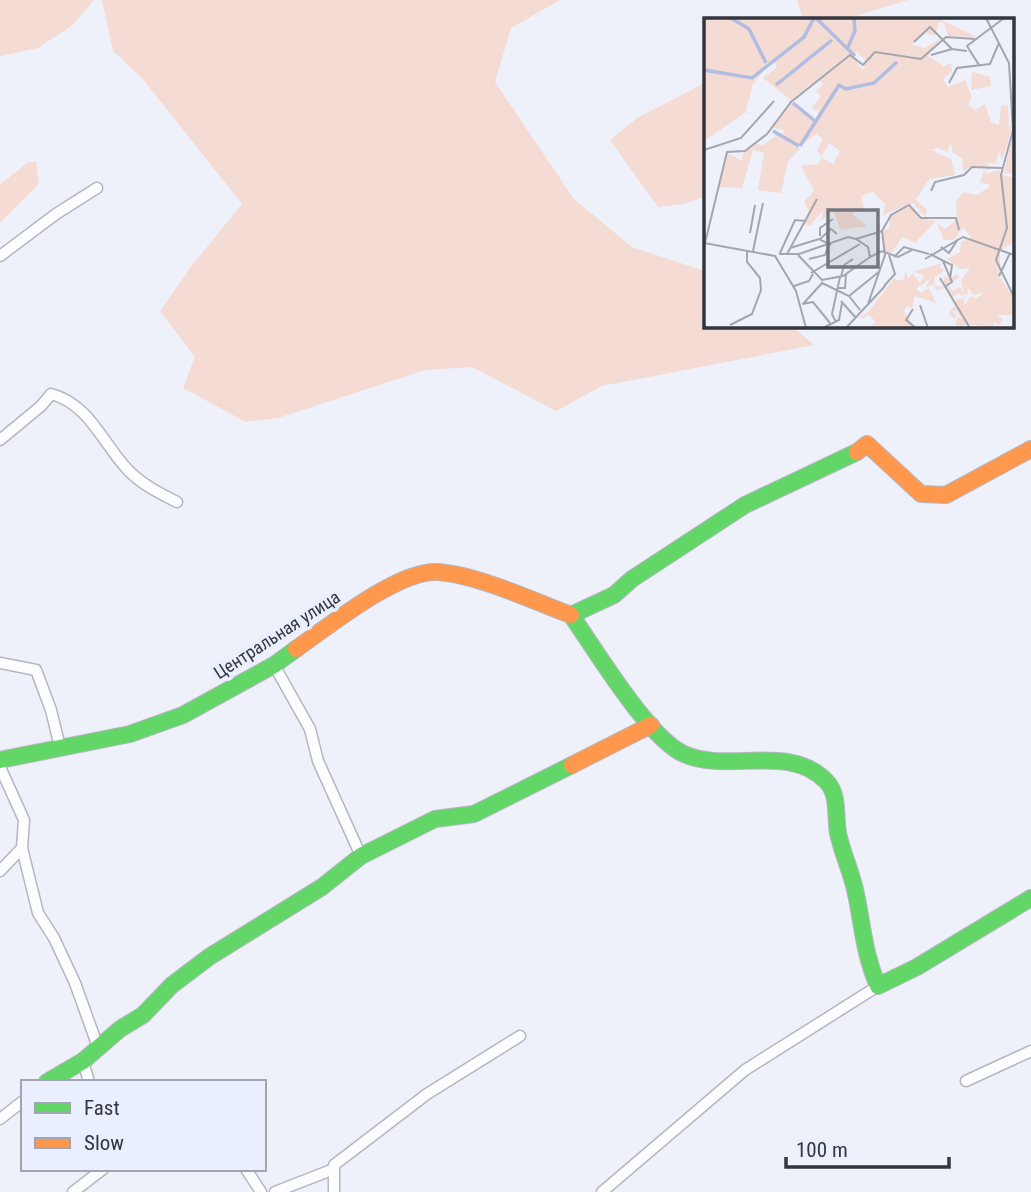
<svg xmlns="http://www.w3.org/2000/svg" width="1031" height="1192" font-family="'Roboto Condensed',sans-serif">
  <rect width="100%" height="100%" fill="#eef1fa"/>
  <!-- green -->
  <path fill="#f4dbd3" d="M 0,0 L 94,0 L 73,25 L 38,48 L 0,56 Z
    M 102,0 L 560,0 L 511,28 L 495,82 L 574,199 L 632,247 L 705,271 L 706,326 L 792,326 L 814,345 L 602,386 L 556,411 L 472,367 L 425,370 L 278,418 L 246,422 L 183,388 L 195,357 L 160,311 L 193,264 L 242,204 L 142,78 L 113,51 Z
    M 797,0 L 908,0 L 846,19 L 803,19 Z
    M 705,83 L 705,196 L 685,204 L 658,207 L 610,140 L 637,118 Z
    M 29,162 L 36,162 L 39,184 L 0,223 L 0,184 Z"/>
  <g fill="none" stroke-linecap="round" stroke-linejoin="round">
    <!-- street casing -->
    <g stroke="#b4b7bf" stroke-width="13">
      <path id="street" d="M 0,256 L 56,214 L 97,188
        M 0,440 L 41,406 L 51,394 C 89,404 102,442 127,469 C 141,484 159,493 177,502
        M 0,663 L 36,670 L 51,710 L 60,747
        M 274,665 L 310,729 L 318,761 L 361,856
        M 0,767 L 24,820 L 22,848 L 0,871
        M 22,848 L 38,913 L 54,938 L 75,983 L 98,1047
        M 83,1061 L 89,1082
        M 966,1081 L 1031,1051
        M 0,1119 L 23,1101
        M 246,1169 L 261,1192
        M 73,1192 L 103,1169
        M 275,1192 L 334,1169
        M 334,1192 L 334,1165 L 427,1094 L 520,1036
        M 602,1192 L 745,1070 L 878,986"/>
    </g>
    <!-- fast casing -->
    <g stroke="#b4b7bf" stroke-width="18">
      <path id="fast" d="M 571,615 C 595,649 648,738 684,754 C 728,774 790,742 827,782 C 839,795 835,816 838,833 C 842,853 852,873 856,894 C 863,927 864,954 878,986 L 917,967 L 1031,898
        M 571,615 L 614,595 L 632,579 L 745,505 L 857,452
        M 0,760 L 130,734 L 183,715 L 274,665 L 296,649
        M 47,1082 L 83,1061 L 120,1029 L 143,1015 L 172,985 L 209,957 L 322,887 L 361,856 L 435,819 L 474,814 L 572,765"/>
    </g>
    <!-- slow casing -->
    <g stroke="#b4b7bf" stroke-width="18">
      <path id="slow" d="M 857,452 L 867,444 L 921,494 L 946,495 L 1031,449
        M 296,649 C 328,627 398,570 437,572 C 476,574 533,601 571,615
        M 572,765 L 651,725"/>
    </g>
    <!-- street -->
    <use href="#street" stroke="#fcfdfe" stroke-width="10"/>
    <!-- fast -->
    <use href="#fast" stroke="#63d668" stroke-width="16"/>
    <!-- slow -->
    <use href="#slow" stroke="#ff974d" stroke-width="16"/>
  </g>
  <g text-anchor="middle" stroke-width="7" stroke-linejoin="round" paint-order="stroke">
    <!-- street labels -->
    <g font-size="18" fill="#34363e" stroke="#e9efff">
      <text transform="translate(277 635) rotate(-33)" y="6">Центральная улица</text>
    </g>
  </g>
  <!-- overview -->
  <g transform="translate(704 18)">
    <rect width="310" height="310" fill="#eef1fa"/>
    <path d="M 0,0 L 233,0 L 273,19 L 244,18 L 240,5 L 235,4 L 231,18 L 221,14 L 208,27 L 221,30 L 237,20 L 224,38 L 240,48 L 247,45 L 248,53 L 239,61 L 244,69 L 261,62 L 268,79 L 264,87 L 271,92 L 281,86 L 287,104 L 295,107 L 297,88 L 304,87 L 305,109 L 273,109 L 308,109 L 298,143 L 296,133 L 291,146 L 283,144 L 286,152 L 268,148 L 259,153 L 258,140 L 249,135 L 247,125 L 243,134 L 234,130 L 227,132 L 247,141 L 251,157 L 225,161 L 212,182 L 223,192 L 221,199 L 209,185 L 206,187 L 216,200 L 232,203 L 211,225 L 198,219 L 187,236 L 180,233 L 179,214 L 186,209 L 185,199 L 200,188 L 179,197 L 181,186 L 169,174 L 157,178 L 160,189 L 148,196 L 163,208 L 136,212 L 129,192 L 117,203 L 119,192 L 106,208 L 101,206 L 105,194 L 100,184 L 110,173 L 97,148 L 114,146 L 118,140 L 129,146 L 136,133 L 125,125 L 117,139 L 113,132 L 119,121 L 112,116 L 96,128 L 79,117 L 80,112 L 69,110 L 87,84 L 111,103 L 117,88 L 112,93 L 108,90 L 117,78 L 112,73 L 119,66 L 116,62 L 147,37 L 159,52 L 162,43 L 153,34 L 147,35 L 87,82 L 59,60 L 73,49 L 69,41 L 49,66 L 42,93 L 49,97 L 42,94 L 0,123 ZM 268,54 L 286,59 L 287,68 L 267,72 ZM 310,109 L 310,224 L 296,233 L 296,257 L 291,244 L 295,258 L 310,280 L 310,297 L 292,297 L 299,301 L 296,307 L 290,304 L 289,310 L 262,306 L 255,310 L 251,305 L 254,299 L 258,301 L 253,293 L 248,293 L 253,298 L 250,301 L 245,295 L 250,288 L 252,289 L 252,281 L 258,281 L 265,274 L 259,282 L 262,286 L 266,279 L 273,280 L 280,274 L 270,277 L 263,269 L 264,275 L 258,278 L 254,275 L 249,279 L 242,269 L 233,273 L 229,267 L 222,269 L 227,260 L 212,271 L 217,275 L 225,270 L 232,285 L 211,278 L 208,290 L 203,288 L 200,293 L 211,310 L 163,310 L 172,304 L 164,296 L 159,301 L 155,299 L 165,293 L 191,259 L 192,263 L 200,261 L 202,253 L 204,261 L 209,255 L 216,266 L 220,257 L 209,254 L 238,245 L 236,250 L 241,252 L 231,259 L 230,268 L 239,269 L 240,258 L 243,264 L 241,257 L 246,261 L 253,256 L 255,260 L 243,267 L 249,273 L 256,269 L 260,275 L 257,262 L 266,250 L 256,251 L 243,241 L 256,234 L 257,224 L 267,220 L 259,209 L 250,222 L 240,222 L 233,205 L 241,211 L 253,201 L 252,183 L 259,174 L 273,177 L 285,169 L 285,166 L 276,165 L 280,152 L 282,156 L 295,152 L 301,158 L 308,159 L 308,155 L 300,155 ZM 74,116 L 96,130 L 84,144 L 77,175 L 54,172 L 60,135 L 49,132 L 38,170 L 15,169 L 24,135 L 38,143 L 39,136 L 52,126 L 59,127 Z" fill="#f4dbd3"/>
    <path fill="none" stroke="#b0bde0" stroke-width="3.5" d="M 27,0 L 45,11 L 62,45M 112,0 L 151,38M 144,29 L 151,13 L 150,0M 0,52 L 48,60 L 100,19 L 110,0M 72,67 L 128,22M 89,85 L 111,103M 69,113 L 95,128M 96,128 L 135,67 L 142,71 L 170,65 L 193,44"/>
    <path fill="none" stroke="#a4a6af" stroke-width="2" d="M 282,0 L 305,45 L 309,112 L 297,157 L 303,210 L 292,242 L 310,279M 210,24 L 226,9 L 248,31 L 263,33M 227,37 L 248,31M 275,47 L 263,28 L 300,0M 245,65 L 253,50 L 286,46 L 295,25M 0,132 L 37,120 L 70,83M 227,173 L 231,164 L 260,157 L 268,149 L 298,150M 178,213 L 187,197 L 205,187 L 217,200 L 252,200 L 255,212M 46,215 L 51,187M 116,218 L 116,210 L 129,201M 116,221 L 127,211 L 133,216M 152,221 L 178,213 L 181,237 L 164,286M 152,221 L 164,229 L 166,239 L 178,233 L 194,239 L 208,232M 0,225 L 71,238 L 92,273 L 102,310M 1,225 L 23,134 L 41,133 L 63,116 L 87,84 L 146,37 L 159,47 L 171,34 L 217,41 L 242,19 L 271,21M 237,229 L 245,235 L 254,221M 86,230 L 115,221 L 127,227M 49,233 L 59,185M 76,235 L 91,202 L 102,203M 75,236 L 95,236 L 144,219 L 152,221M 83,236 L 113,181M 226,236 L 248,247 L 246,261M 94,237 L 118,262 L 139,258 L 166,239M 190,239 L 200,229 L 225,236M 105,241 L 121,237 L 124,228M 221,241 L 259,219 L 310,237M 239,243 L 248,264 L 242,268M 107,255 L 156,226M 295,258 L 306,235M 137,259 L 140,247 L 149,241M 236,260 L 266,310M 118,265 L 145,278 L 156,292M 90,268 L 105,263 L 109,256M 180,268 L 191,256 L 185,237M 133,270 L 141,270 L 142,257M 145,278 L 176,253M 137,283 L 152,300M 98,286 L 109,284 L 126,305M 99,286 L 119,264M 216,287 L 224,310M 209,291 L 202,302 L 212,310M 132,304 L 128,296 L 136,259M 26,307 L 48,296 L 57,272 L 56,260 L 43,244 L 43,233M 119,310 L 135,302 L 138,285M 142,310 L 181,268"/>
    <path fill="#757780" fill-opacity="0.15" stroke="#757780" stroke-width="3.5" d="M 124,192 L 174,192 L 174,249 L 124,249 Z"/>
    <rect width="310" height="310" fill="none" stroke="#34363e" stroke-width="3.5"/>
  </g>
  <!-- legend -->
  <rect x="21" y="1080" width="245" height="91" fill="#e9efff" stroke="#a1a5b2" stroke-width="2"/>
  <rect x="35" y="1103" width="35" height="10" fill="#63d668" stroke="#a1a5b2" stroke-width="2"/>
  <text x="84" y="1115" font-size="21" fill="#34363e">Fast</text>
  <rect x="35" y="1138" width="35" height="10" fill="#ff974d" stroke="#a1a5b2" stroke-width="2"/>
  <text x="84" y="1150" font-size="21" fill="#34363e">Slow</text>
  <!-- scale -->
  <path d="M786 1157v10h163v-10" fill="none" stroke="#34363e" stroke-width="3.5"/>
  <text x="796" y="1157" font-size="21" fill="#34363e" stroke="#e9efff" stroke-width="5" paint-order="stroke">100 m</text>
</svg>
